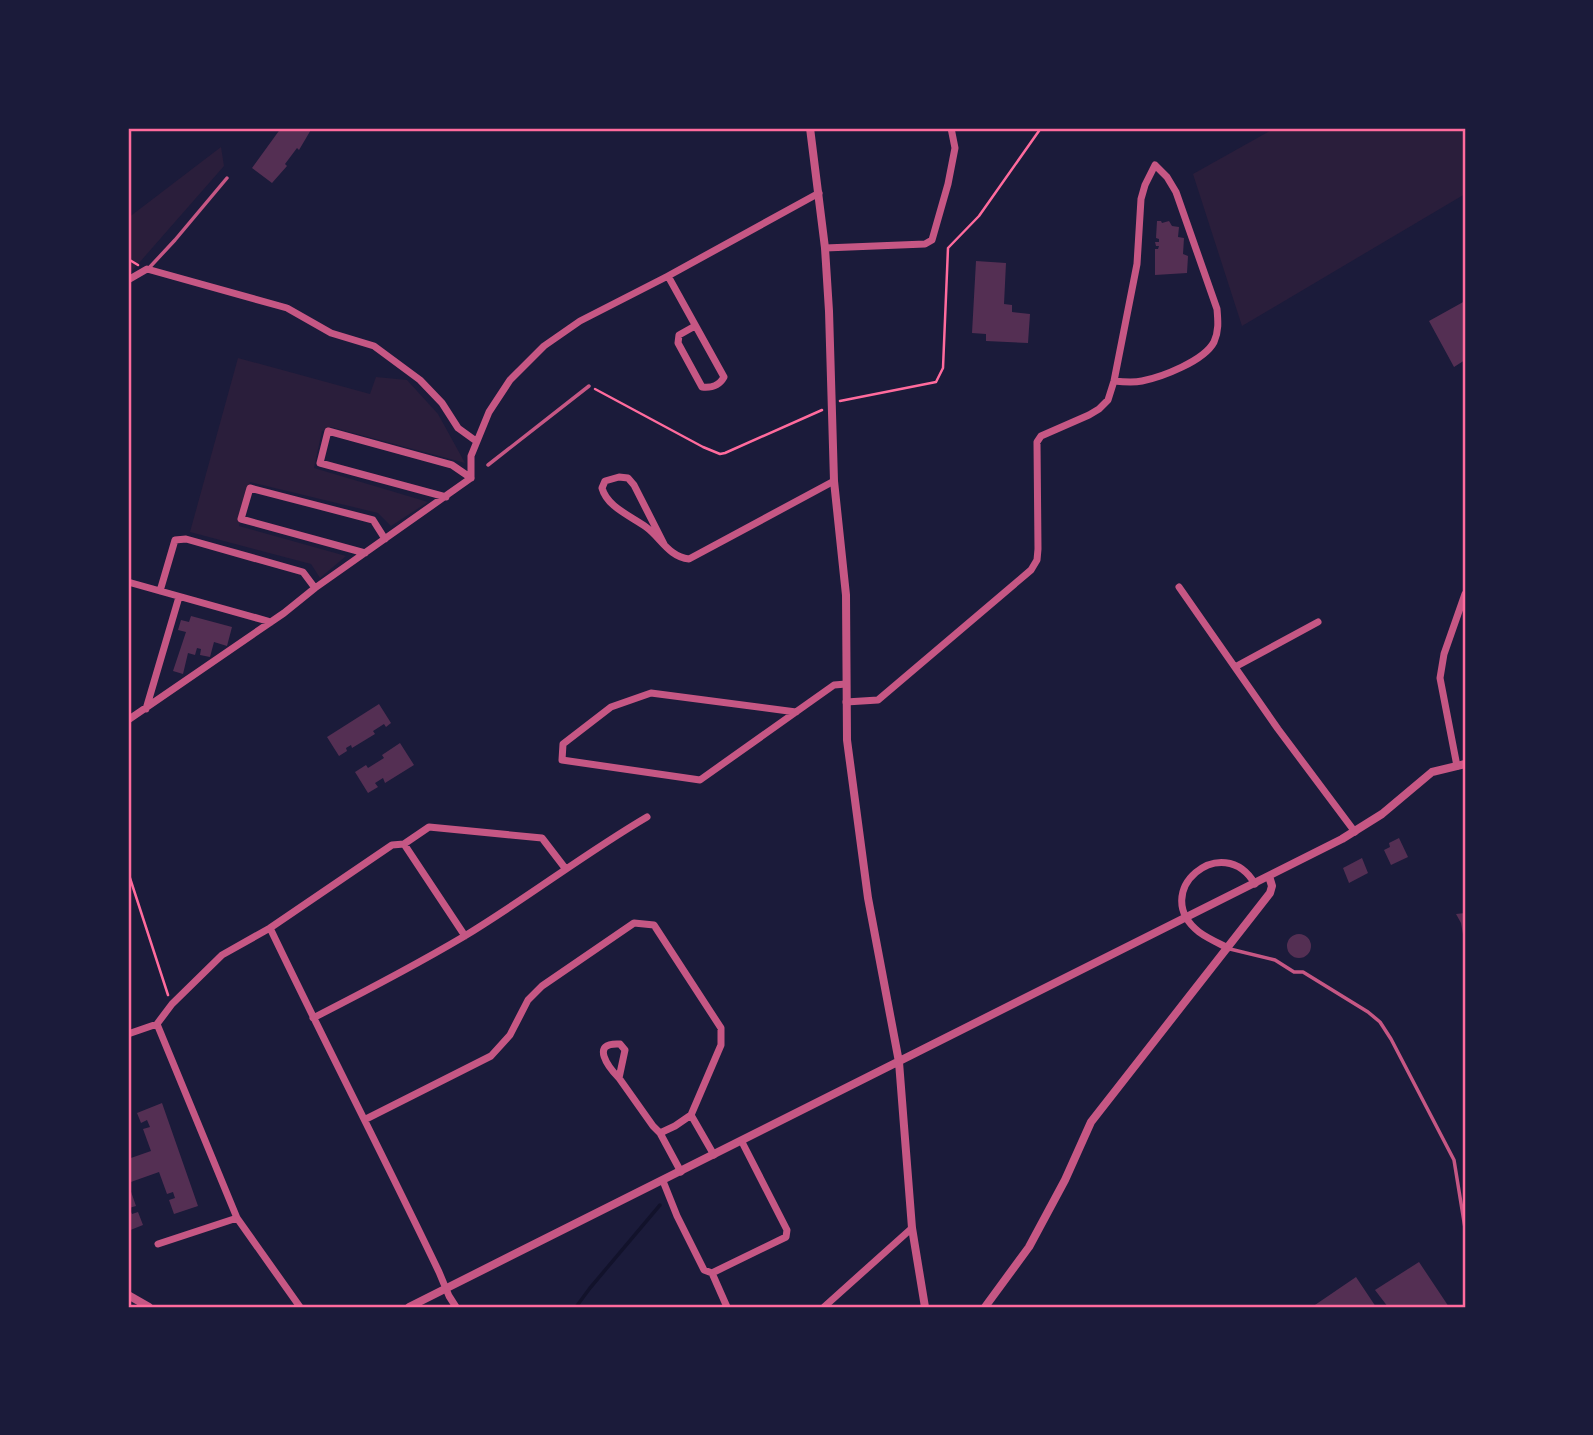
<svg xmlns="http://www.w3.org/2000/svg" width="1593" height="1435" font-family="'Playfair Display',serif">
  <rect width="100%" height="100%" fill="#1b1b3a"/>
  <!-- green -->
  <path fill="#2a1e3b" d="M 1275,128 L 1465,128 L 1465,194 L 1242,326 L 1193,174 Z
    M 221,147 L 224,166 L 132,271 L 128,271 L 128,218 Z
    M 238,358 L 370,394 L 376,377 L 407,380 L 438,414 L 465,463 L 331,427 L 322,431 L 314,468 L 428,502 L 391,526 L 378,513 L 250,482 L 239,526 L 346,556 L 320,578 L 311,564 L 190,532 Z"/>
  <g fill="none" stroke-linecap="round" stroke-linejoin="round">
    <!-- stream -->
    <path stroke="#12122b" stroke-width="3.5" d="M 576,1307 L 590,1288 L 660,1205"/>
  </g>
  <!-- building -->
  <path fill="#542f53" d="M 281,128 L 312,128 L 299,150 L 297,148 L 285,164 L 287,166 L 272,183 L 252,168 Z
    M 1157,221 L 1161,221 L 1162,223 L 1169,221 L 1172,226 L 1179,227 L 1178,237 L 1184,238 L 1183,254 L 1188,256 L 1187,273 L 1155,275 L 1155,249 L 1158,249 L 1159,246 L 1156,246 L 1155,242 L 1159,242 L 1159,239 L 1156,238 Z
    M 976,261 L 1006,263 L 1004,304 L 1012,305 L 1012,312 L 1030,314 L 1028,343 L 986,341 L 986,334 L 972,333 Z
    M 1465,301 L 1465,360 L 1454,367 L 1429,321 Z
    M 191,616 L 232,627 L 227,646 L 214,642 L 210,657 L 200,655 L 201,649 L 197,648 L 195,655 L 188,653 L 183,674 L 173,671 L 186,632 L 178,630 L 181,620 L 189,622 Z
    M 379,704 L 391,723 L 386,727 L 384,724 L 373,731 L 375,734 L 352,748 L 351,745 L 346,748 L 347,751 L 339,756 L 327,737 Z
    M 400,743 L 414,765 L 385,783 L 383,778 L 375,783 L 378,787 L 368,793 L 355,772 L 366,765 L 368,768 L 384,758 L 382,755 Z
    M 1399,838 L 1408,857 L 1391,865 L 1384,850 L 1390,847 L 1389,843 Z
    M 1362,858 L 1368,873 L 1349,883 L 1343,868 Z
    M 1465,913 L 1465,940 L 1464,940 L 1461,923 L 1456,914 Z
    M1287 946a12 12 0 1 1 24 0a12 12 0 1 1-24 0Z
    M 162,1103 L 198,1206 L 174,1214 L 169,1200 L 175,1198 L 173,1192 L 167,1194 L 159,1172 L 128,1183 L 128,1159 L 151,1151 L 143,1129 L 150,1127 L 147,1120 L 141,1123 L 137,1113 Z
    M 128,1183 L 136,1206 L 129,1208 L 132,1214 L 138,1212 L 143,1225 L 128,1231 Z
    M 1419,1262 L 1449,1307 L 1388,1307 L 1375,1290 Z
    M 1356,1277 L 1376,1307 L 1312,1307 Z"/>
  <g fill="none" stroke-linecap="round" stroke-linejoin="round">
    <!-- path -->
    <path stroke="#ff6b9d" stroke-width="2.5" d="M 128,259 L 138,265
      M 595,389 L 703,447 L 720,454 L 725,453 L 822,410
      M 840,401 L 936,382 L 943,368 L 948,248 L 979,216 L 1041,128
      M 128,872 L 168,995"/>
    <!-- service -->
    <path stroke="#c65784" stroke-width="3.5" d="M 1220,128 L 1234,128
      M 148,269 L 175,240 L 227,178
      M 488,465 L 589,386
      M 1230,949 L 1275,960 L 1294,972 L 1303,972 L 1368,1012 L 1380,1022 L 1391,1039 L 1454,1160 L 1465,1228"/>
    <!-- minor -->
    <path stroke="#c65784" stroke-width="7" d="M 825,248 L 925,244 L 932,240 L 948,184 L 955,148 L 951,128
      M 668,276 L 724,377 C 719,386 712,388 702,387 L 678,343 L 679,335 L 695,326
      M 128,280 L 147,269 L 287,308 L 331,333 L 374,346 L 420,380 L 442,403 L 458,428 L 476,441
      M 471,478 L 471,456 L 489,412 L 510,380 L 544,346 L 580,321 L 668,276 L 819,193
      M 446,497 L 320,463 L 328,431 L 452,465 L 471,478
      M 664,544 L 634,485 L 628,478 L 619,477 L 605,481 L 602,488 C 607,507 631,516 646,527 C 661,538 669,557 689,559 L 834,481
      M 365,553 L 241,519 L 250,488 L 373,520 L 385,539
      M 128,582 L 271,622
      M 1179,587 L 1278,729 L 1355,832
      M 160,591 L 175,540 L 186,539 L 303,572 L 315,588
      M 1235,667 L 1318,622
      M 846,702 L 878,700 L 1031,570 L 1037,560 L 1038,549 L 1037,442 L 1041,436 L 1089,415 L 1099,409 L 1108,400 L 1114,381 L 1137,264 L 1141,199 L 1145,185 L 1155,165 L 1167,177 L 1176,192 L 1217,309 C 1218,321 1219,331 1214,342 C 1204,361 1162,377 1142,381 C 1133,383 1123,382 1114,381
      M 146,709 L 179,597
      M 796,712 L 651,693 L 611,707 L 563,744 L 562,760 L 700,780 L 834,685 L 846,684
      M 128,720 L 284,613 L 315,588 L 471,478
      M 1457,766 L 1440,678 L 1444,654 L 1465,594
      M 404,844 L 429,827 L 542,838 L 565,868
      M 270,928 C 325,1043 384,1157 439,1272 L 449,1296 L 456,1307
      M 1228,948 C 1218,943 1207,938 1199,932 C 1148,892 1223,829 1255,884
      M 313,1018 C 364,992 414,966 463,937 C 526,899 584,854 647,817
      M 157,1024 L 172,1004 L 222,955 L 270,928 L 392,845 L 404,844 L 465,936
      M 157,1024 L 237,1218 L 300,1307
      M 128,1034 L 157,1024
      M 619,1078 C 609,1068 589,1042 620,1044 L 625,1050 L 619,1078 L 653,1126 L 660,1133 L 681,1172
      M 366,1119 L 491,1056 L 510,1035 L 528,1000 L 542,986 L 634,923 L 654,925 L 721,1028 L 721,1045 L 691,1115 L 714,1155
      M 660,1133 L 675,1126 L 691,1115
      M 663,1181 L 677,1216 L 704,1270 L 712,1273 L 727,1307
      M 158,1244 L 237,1218
      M 712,1273 L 786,1237 L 787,1230 L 742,1142
      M 824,1307 L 912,1228"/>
    <!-- tertiary -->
    <path stroke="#c65784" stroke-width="8" d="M 810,128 L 825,248 L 829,311 L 834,481 L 846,595 L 847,740 L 868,898 L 899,1062 L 912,1228 L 925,1307
      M 128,1295 L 149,1307
      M 409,1307 L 1342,839 L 1382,814 L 1432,772 L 1465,764
      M 985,1307 L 1029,1247 L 1065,1180 L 1091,1122 L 1270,893 L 1272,886 L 1269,876"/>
  </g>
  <!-- border -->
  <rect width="1593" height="1435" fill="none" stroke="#1b1b3a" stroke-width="259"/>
  <rect x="130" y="130" width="1334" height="1176" fill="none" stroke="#ff6b9d" stroke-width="2.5"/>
</svg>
